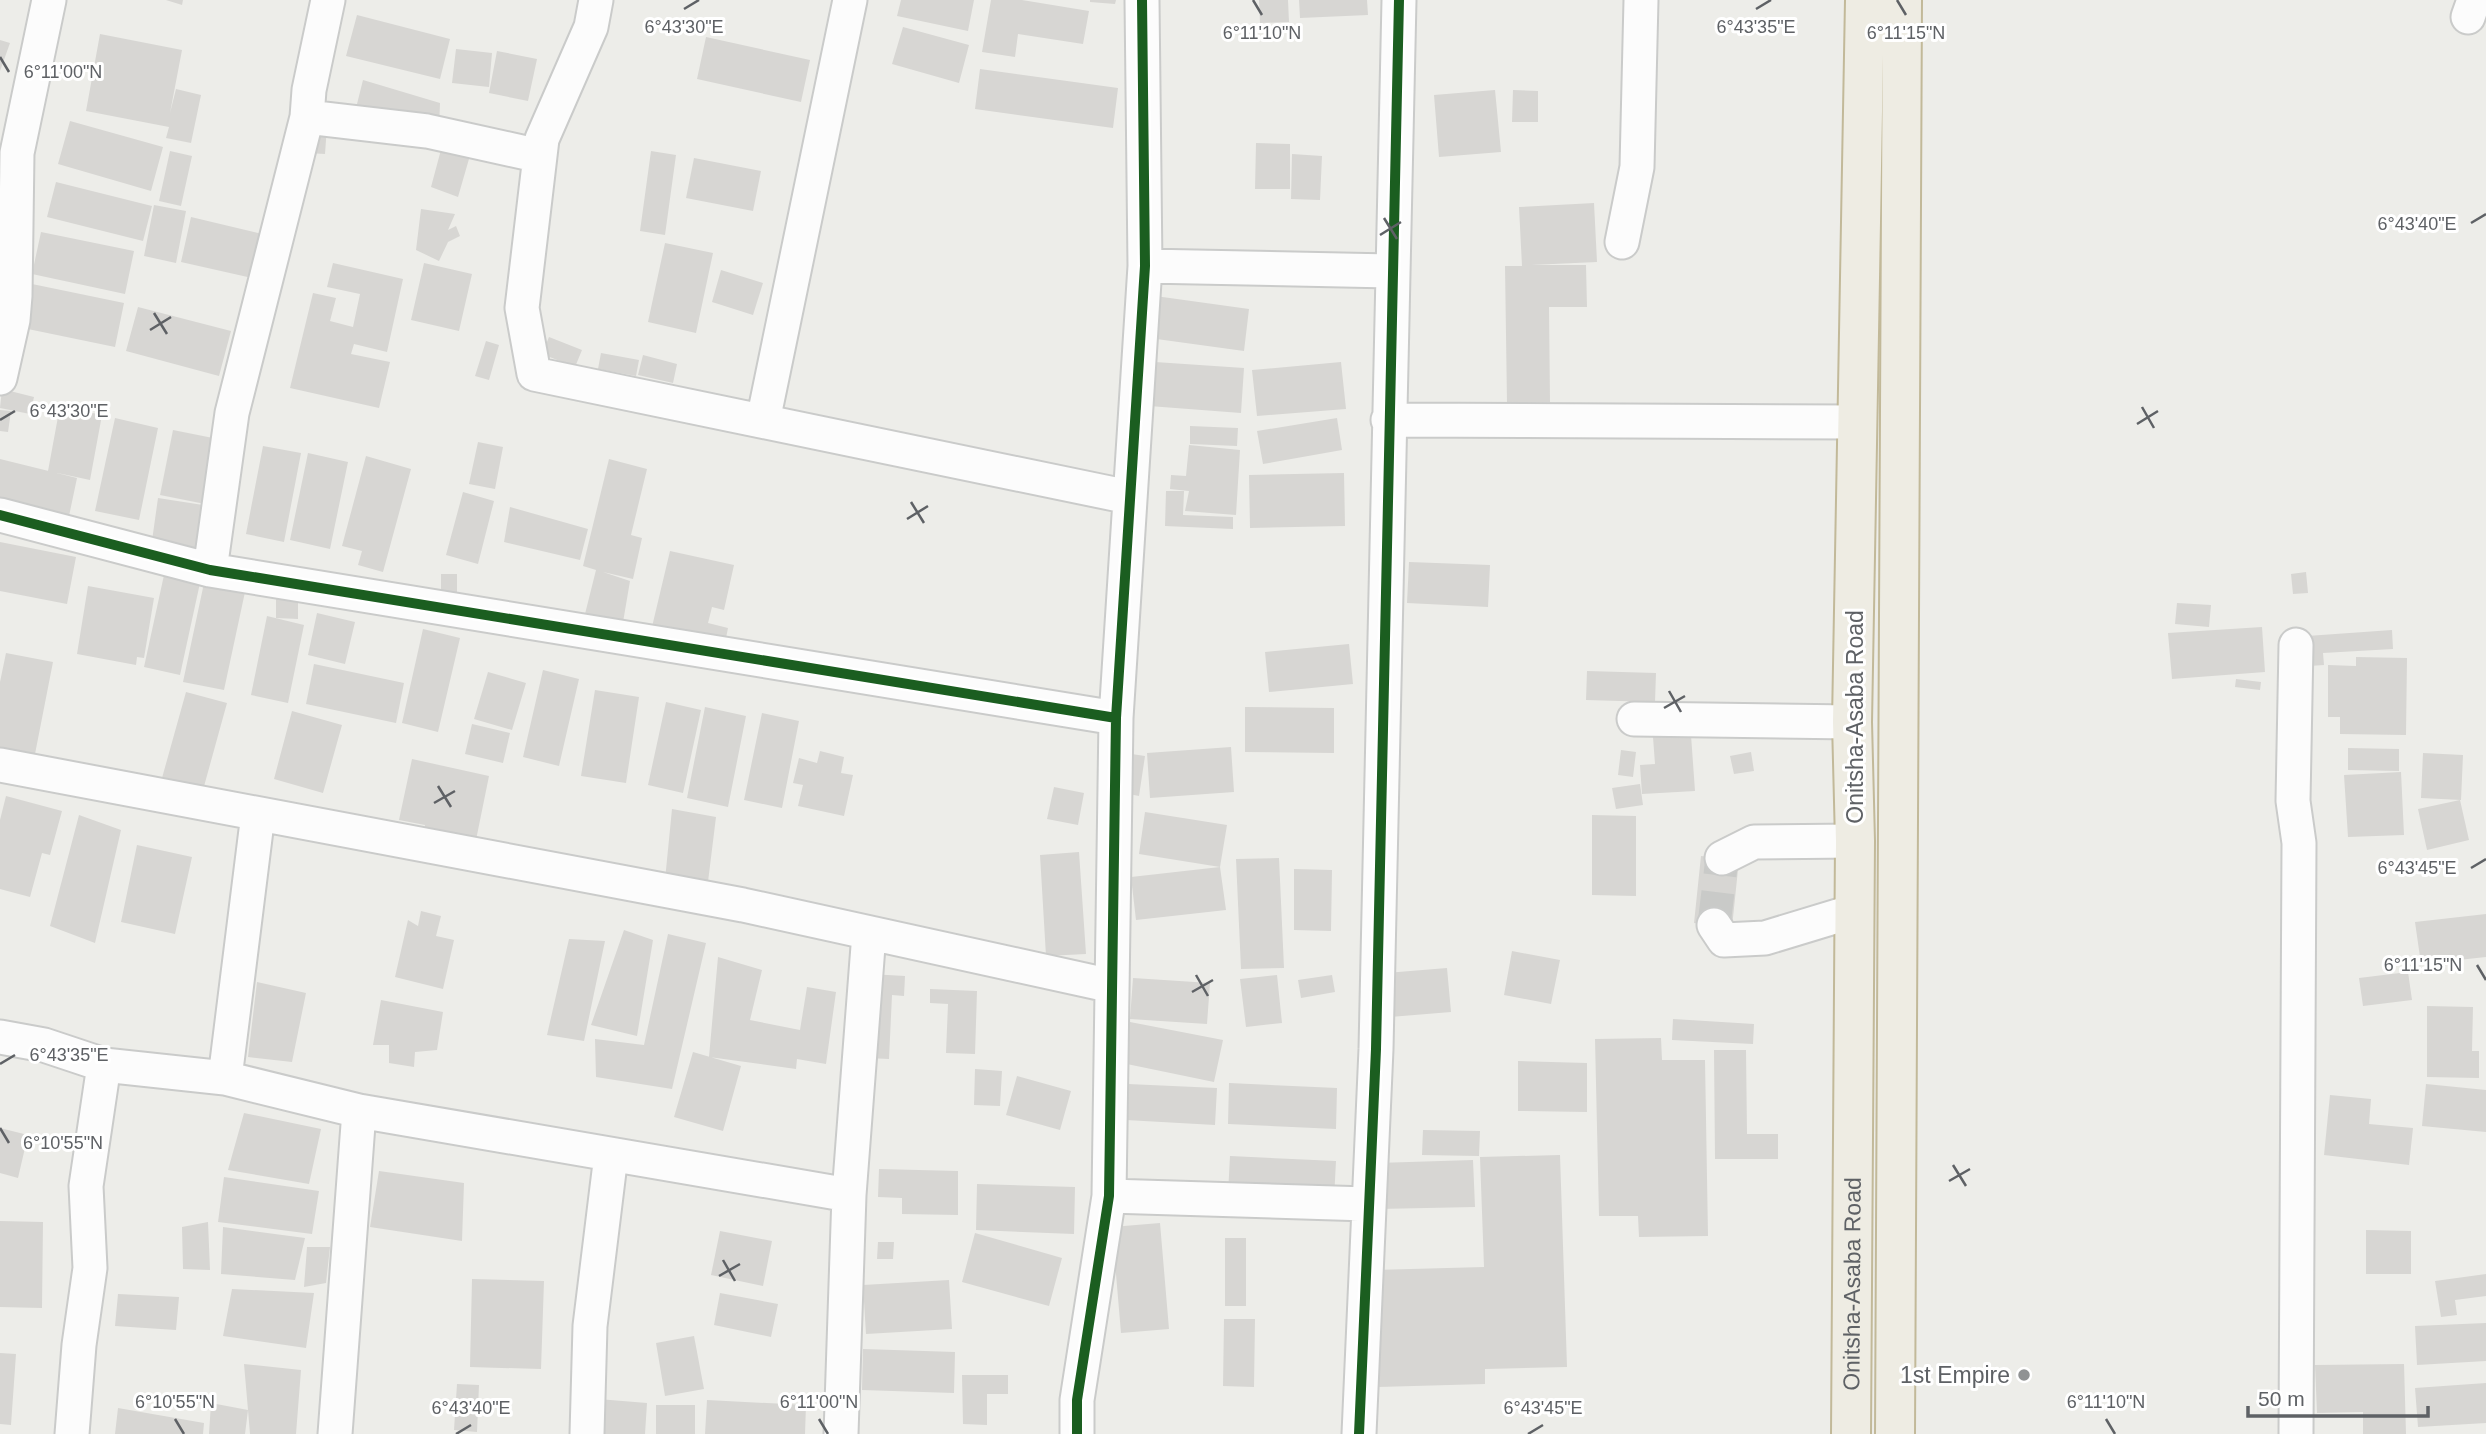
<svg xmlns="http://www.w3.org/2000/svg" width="2486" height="1434" font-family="Helvetica,sans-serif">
  <rect width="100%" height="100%" fill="#edede9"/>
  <!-- building -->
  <path fill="#d7d6d3" d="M 166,0 L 183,0 L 182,5 Z
    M 901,0 L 974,0 L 968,31 L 897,16 Z
    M 991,0 L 1022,0 L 1089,11 L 1083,44 L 1018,34 L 1015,57 L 982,52 Z
    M 1090,0 L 1116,0 L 1115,4 L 1090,2 Z
    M 1259,0 L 1288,0 L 1289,22 L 1260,23 Z
    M 1299,0 L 1367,0 L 1368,15 L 1300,18 Z
    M 357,15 L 450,39 L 440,79 L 346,56 Z
    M 903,27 L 969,45 L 959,83 L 892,64 Z
    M 100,34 L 182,50 L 170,113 L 176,89 L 201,95 L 191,143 L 166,138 L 169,127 L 86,111 Z
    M 706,37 L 810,60 L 801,102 L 697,79 Z
    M 0,40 L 10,43 L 0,71 Z
    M 456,49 L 492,53 L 489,87 L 452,83 Z
    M 497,51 L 537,59 L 528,101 L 489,93 Z
    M 980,69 L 1118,88 L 1113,128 L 975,109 Z
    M 363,80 L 440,103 L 439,129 L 354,116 Z
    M 1495,90 L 1501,152 L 1439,157 L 1434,95 Z
    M 1513,90 L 1538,91 L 1538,122 L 1512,122 Z
    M 70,121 L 163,147 L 151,191 L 58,164 Z
    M 310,125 L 327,126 L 325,154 L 308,153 Z
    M 1256,143 L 1290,144 L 1290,189 L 1255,189 Z
    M 442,146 L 471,152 L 458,197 L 431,187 Z
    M 170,151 L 192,156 L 181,206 L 159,201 Z
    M 651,151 L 676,155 L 665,235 L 640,231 Z
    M 1292,154 L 1322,156 L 1320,200 L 1291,199 Z
    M 694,158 L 761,171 L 753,211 L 686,198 Z
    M 56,182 L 152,206 L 143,241 L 47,217 Z
    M 1594,203 L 1597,262 L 1531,265 L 1586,265 L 1587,307 L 1549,307 L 1550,402 L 1507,403 L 1505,266 L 1522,266 L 1519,207 Z
    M 154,205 L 186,211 L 176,263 L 144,256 Z
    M 421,209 L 455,214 L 448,230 L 456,226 L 460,236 L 448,242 L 439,261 L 416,250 Z
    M 191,217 L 262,234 L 252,278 L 181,262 Z
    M 41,232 L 134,251 L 125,294 L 32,274 Z
    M 665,243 L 713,253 L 696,333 L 648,322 Z
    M 333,263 L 403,279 L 387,352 L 354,344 L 351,354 L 390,362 L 379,408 L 290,388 L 313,293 L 336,298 L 330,321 L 353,327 L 360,294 L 327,287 Z
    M 424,263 L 472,274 L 459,331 L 411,320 Z
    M 721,270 L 763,283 L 753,315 L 712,302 Z
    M 32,284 L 124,303 L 115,347 L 23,328 Z
    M 1148,295 L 1249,309 L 1244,351 L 1142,337 Z
    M 138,307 L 231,331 L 219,376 L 126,351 Z
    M 549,337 L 582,350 L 575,367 L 542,354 Z
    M 486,341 L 499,345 L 489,380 L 475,376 Z
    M 601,353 L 639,360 L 636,376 L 598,369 Z
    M 643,355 L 677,364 L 673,383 L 638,375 Z
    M 1155,362 L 1244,368 L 1241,413 L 1136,405 Z
    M 1341,362 L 1346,409 L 1257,416 L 1252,370 Z
    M 2,389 L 34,397 L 30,414 L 0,408 Z
    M 60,406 L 102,415 L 90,480 L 48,471 Z
    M 0,410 L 11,411 L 8,432 L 0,431 Z
    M 115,418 L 158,428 L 139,520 L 95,511 Z
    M 1337,418 L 1342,450 L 1263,464 L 1257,431 Z
    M 1190,426 L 1238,428 L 1237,446 L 1190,444 Z
    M 173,430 L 218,439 L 205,504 L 160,495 Z
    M 478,442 L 503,447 L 495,489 L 469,484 Z
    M 1189,445 L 1240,450 L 1236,515 L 1185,511 L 1189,491 L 1170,489 L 1171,475 L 1186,476 Z
    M 263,446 L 301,453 L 284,542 L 246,534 Z
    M 308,453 L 348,462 L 330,549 L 290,540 Z
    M 366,456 L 411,469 L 383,572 L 358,565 L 362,551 L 342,546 Z
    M 0,459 L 77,478 L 69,516 L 0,502 Z
    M 609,459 L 647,469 L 631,535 L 642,538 L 633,579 L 603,572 L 630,581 L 621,634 L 582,626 L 596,570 L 583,566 Z
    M 1344,473 L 1345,526 L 1250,528 L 1249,475 Z
    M 1166,491 L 1184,491 L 1183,515 L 1233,517 L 1233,529 L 1165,526 Z
    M 463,492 L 494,501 L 478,564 L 446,555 Z
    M 158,498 L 203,505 L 196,555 L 151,548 Z
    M 510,507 L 588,529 L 580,560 L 504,542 Z
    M 0,542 L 76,557 L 67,604 L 0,591 Z
    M 670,551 L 734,565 L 724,610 L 712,607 L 708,623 L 728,628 L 724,648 L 651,631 Z
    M 1409,562 L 1490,565 L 1488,607 L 1407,603 Z
    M 2306,572 L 2308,593 L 2293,594 L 2291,574 Z
    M 441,574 L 457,574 L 457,595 L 441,595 Z
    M 164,575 L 200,583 L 180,675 L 144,667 Z
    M 204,583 L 245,592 L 224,690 L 183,682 Z
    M 88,586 L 154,598 L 144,658 L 137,657 L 136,665 L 77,654 Z
    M 276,596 L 298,598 L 298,619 L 276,618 Z
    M 2177,603 L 2211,605 L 2209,627 L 2175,624 Z
    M 317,613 L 355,622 L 345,664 L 308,655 Z
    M 267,616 L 304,625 L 288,703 L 251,695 Z
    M 2262,627 L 2265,672 L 2172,679 L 2168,633 Z
    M 423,629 L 460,638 L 438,732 L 402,723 Z
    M 2392,630 L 2393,649 L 2323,653 L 2324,665 L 2309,666 L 2307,636 Z
    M 1349,644 L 1353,684 L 1269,692 L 1265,652 Z
    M 6,653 L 53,662 L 35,754 L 0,747 L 0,682 Z
    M 2356,657 L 2407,658 L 2406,735 L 2340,734 L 2340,717 L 2328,717 L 2328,665 L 2356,666 Z
    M 314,664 L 404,683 L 396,723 L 306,704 Z
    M 543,670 L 579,679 L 559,766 L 523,757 Z
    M 1587,671 L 1656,673 L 1655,702 L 1586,700 Z
    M 488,672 L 526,683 L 512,730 L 474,719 Z
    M 2236,679 L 2261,682 L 2260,690 L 2235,687 Z
    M 595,690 L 639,697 L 626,783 L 581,776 Z
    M 186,692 L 227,703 L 203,790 L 162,778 Z
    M 666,702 L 701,710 L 683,793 L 648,785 Z
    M 705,707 L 746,716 L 728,807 L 687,798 Z
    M 1245,707 L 1334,708 L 1334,753 L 1245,752 Z
    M 292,711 L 342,725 L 323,793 L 274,779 Z
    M 762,713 L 799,721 L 782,808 L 744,800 Z
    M 472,724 L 510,733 L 503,763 L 465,754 Z
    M 1691,735 L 1695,791 L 1642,794 L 1640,765 L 1655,764 L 1653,737 Z
    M 1231,747 L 1234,792 L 1150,798 L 1147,753 Z
    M 2348,748 L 2399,749 L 2399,771 L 2348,770 Z
    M 1621,750 L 1636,752 L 1633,777 L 1618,775 Z
    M 820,751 L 844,757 L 841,773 L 853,775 L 844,816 L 798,806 L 803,785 L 793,783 L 799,758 L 817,763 Z
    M 1751,752 L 1754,771 L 1734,774 L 1730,756 Z
    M 1125,753 L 1145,756 L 1139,796 L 1119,792 Z
    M 2423,753 L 2463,755 L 2461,800 L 2421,798 Z
    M 412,759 L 489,776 L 476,840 L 423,839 L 425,825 L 399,820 Z
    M 2401,772 L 2404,835 L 2348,837 L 2344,775 Z
    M 1640,784 L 1643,805 L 1616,809 L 1612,788 Z
    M 1054,787 L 1084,793 L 1078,825 L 1047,819 Z
    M 6,796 L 62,811 L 50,855 L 42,853 L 30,897 L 0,889 L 0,820 Z
    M 2460,800 L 2469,840 L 2427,850 L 2418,809 Z
    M 672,809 L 716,817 L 706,898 L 664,890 Z
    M 1145,812 L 1227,825 L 1220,867 L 1139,854 Z
    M 79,815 L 121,830 L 95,943 L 50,926 Z
    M 1592,815 L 1636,816 L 1636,896 L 1592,895 Z
    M 137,845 L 192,857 L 175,934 L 121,922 Z
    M 1079,852 L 1086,954 L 1046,956 L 1040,855 Z
    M 1701,856 L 1739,860 L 1732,927 L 1694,923 Z
    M 1279,858 L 1284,968 L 1241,969 L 1236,859 Z
    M 1220,867 L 1226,910 L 1136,920 L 1131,877 Z
    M 1294,869 L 1332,870 L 1331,931 L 1294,930 Z
    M 421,911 L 441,916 L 436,936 L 454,940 L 443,989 L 395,977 L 408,920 L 418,926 Z
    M 2486,914 L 2486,957 L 2421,964 L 2415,922 Z
    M 624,930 L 653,940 L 637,1036 L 591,1025 Z
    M 668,934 L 706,943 L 672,1089 L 596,1077 L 595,1039 L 644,1045 Z
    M 569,939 L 605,941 L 584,1041 L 547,1035 Z
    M 1512,951 L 1560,960 L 1551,1004 L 1504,995 Z
    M 718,957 L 762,970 L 750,1020 L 800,1030 L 807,987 L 836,992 L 826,1064 L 797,1059 L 796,1069 L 709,1057 Z
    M 1447,968 L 1451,1012 L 1390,1017 L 1386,973 Z
    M 2408,972 L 2412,1000 L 2363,1006 L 2359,978 Z
    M 870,974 L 905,976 L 904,996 L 892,995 L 889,1059 L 867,1058 Z
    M 1277,975 L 1282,1023 L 1246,1027 L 1240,979 Z
    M 1332,975 L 1335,992 L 1301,998 L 1298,980 Z
    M 1133,978 L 1210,983 L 1207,1024 L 1130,1019 Z
    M 257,982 L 306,993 L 292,1062 L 248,1057 Z
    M 930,989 L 977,991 L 975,1054 L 946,1053 L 948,1004 L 930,1003 Z
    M 381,1000 L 443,1012 L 437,1050 L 415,1052 L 414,1067 L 389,1063 L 389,1045 L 373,1045 Z
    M 2427,1006 L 2473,1007 L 2472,1051 L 2479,1051 L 2479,1078 L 2427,1077 Z
    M 1673,1019 L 1754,1024 L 1753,1044 L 1672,1040 Z
    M 1130,1022 L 1223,1040 L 1214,1082 L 1122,1063 Z
    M 1661,1038 L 1662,1060 L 1705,1060 L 1708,1236 L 1639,1237 L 1638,1216 L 1599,1216 L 1595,1039 Z
    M 1714,1050 L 1746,1050 L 1747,1134 L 1778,1134 L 1778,1159 L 1715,1159 Z
    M 693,1052 L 741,1066 L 723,1131 L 674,1117 Z
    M 1518,1061 L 1587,1063 L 1587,1112 L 1518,1111 Z
    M 975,1069 L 1002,1071 L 1000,1106 L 974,1105 Z
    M 1017,1076 L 1071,1091 L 1060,1130 L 1006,1115 Z
    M 1229,1083 L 1337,1088 L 1336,1129 L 1228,1124 Z
    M 1128,1084 L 1217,1088 L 1215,1125 L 1126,1120 Z
    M 2426,1084 L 2486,1090 L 2486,1132 L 2422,1126 Z
    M 2330,1095 L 2371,1099 L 2369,1124 L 2413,1128 L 2409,1165 L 2324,1155 Z
    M 244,1113 L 321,1129 L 309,1184 L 228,1170 Z
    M 0,1128 L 28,1135 L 18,1178 L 0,1173 Z
    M 1423,1130 L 1480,1131 L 1479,1156 L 1422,1155 Z
    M 1560,1155 L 1567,1367 L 1485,1369 L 1485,1384 L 1378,1387 L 1374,1270 L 1484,1267 L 1480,1157 Z
    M 1230,1156 L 1336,1161 L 1334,1199 L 1228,1194 Z
    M 1473,1160 L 1475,1207 L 1378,1209 L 1377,1163 Z
    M 879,1169 L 958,1171 L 958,1215 L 902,1214 L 902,1198 L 878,1197 Z
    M 379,1171 L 464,1183 L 462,1241 L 370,1227 Z
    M 224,1177 L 319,1191 L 312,1234 L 218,1222 Z
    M 977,1184 L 1075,1187 L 1074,1234 L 976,1230 Z
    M 0,1221 L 43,1222 L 42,1308 L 0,1307 Z
    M 208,1222 L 210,1270 L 183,1269 L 182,1227 Z
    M 1160,1223 L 1169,1329 L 1121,1333 L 1112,1227 Z
    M 223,1227 L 305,1238 L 295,1280 L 221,1274 Z
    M 2366,1230 L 2411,1231 L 2411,1274 L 2366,1274 Z
    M 720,1231 L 772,1241 L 763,1286 L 711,1275 Z
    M 975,1233 L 1062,1258 L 1049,1306 L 962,1282 Z
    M 1225,1238 L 1246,1238 L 1246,1306 L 1225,1306 Z
    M 878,1242 L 894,1242 L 893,1259 L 877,1259 Z
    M 307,1247 L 330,1247 L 326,1283 L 304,1287 Z
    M 2486,1274 L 2486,1296 L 2455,1300 L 2457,1315 L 2441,1317 L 2435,1281 Z
    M 472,1279 L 544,1281 L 541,1369 L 470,1367 Z
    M 949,1280 L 952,1329 L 866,1334 L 863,1285 Z
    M 232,1289 L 314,1293 L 306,1348 L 223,1336 Z
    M 720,1293 L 778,1304 L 771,1337 L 714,1325 Z
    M 118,1294 L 179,1297 L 176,1330 L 115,1326 Z
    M 1224,1319 L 1255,1319 L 1254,1387 L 1223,1386 Z
    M 2486,1323 L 2486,1361 L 2417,1365 L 2415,1326 Z
    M 694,1336 L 704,1389 L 665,1396 L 656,1343 Z
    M 863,1349 L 955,1352 L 954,1393 L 862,1390 Z
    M 0,1353 L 16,1354 L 11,1425 L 0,1424 Z
    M 244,1364 L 301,1370 L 296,1434 L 250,1434 L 248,1410 L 245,1434 L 209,1434 L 211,1403 L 248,1410 Z
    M 2404,1364 L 2406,1434 L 2363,1434 L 2363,1412 L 2317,1413 L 2315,1365 Z
    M 962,1375 L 1008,1375 L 1008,1394 L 987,1394 L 987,1425 L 963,1424 Z
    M 2486,1383 L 2486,1423 L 2418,1427 L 2415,1388 Z
    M 457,1384 L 479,1385 L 477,1432 L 454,1430 Z
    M 598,1399 L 647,1403 L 645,1434 L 596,1434 Z
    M 707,1400 L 806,1405 L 805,1434 L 705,1434 Z
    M 656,1405 L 695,1405 L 695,1434 L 656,1434 Z
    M 118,1408 L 204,1423 L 203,1434 L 115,1434 Z"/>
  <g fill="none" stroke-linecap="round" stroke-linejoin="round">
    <!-- minor-tunnel -->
    <path stroke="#c9cac8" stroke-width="33" stroke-dasharray="33 17" stroke-linecap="butt" d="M 1714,925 L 1722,858"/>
    <!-- minor casing -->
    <g stroke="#cacbca" stroke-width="37">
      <path id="minor" d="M 596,0 L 591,27 L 542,139 L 522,308 L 534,374 L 1129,497
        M 2468,17 L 2474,0
        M 307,117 L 427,131 L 540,156
        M 1622,242 L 1637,167 L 1641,0
        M 1145,266 L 1391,271
        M 0,378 L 13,320 L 15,296 L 17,153 L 49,0
        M 1388,420 L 1858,422
        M 763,421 L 850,0
        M 0,515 L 210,570 L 1116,718
        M 210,570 L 232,413 L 307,117 L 309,90 L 328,0
        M 1634,719 L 1852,722
        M 0,765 L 743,905 L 1112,986
        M 1722,858 L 1754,842 L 1855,841
        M 1714,925 L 1724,940 L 1765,938 L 1854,911
        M 0,1037 L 44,1045 L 104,1065 L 225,1078 L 359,1111 L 849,1195
        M 225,1078 L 258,814
        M 1109,1196 L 1367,1204
        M 72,1434 L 79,1345 L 90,1268 L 86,1186 L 104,1065
        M 335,1434 L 359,1111
        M 587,1434 L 590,1326 L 611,1155
        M 841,1434 L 849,1195 L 869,933
        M 1077,1434 L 1077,1400 L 1109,1196 L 1116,718 L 1145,266 L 1142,0
        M 1359,1434 L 1376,1049 L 1399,0
        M 2296,1434 L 2299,843 L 2293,801 L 2296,645"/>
    </g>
    <!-- highway casing -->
    <g stroke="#c2b999" stroke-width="42">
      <g id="highway">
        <path id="s1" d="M 1851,1434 L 1855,841 L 1852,722 L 1865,0"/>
        <path d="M 1895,1434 L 1902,0"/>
      </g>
    </g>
    <!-- minor -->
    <use href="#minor" stroke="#fcfcfc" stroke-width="33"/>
    <!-- highway -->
    <use href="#highway" stroke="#eeece3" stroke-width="38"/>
    <!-- cycleway casing -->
    <g stroke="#fff" stroke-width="15">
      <path id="cycleway" d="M 0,515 L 210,570 L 1116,718
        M 1077,1434 L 1077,1400 L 1109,1196 L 1116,718 L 1145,266 L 1142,0
        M 1359,1434 L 1376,1049 L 1399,0"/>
    </g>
    <!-- cycleway -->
    <use href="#cycleway" stroke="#1b5e20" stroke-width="10"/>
  </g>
  <!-- ticks -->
  <path fill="none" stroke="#5e6165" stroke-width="2.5" d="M 1253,0 L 1262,15M 1897,0 L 1906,15M 684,9 L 699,0M 1756,9 L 1771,0M 0,57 L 9,72M 1384,218 L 1397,239M 2471,223 L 2486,214M 1380,235 L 1401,222M 154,313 L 167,334M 150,330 L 171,317M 2142,407 L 2154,428M 0,420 L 15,411M 2137,424 L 2158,411M 911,502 L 924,523M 907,519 L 928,506M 1669,691 L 1681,712M 1664,708 L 1685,696M 438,786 L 451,807M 434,803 L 455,791M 2471,868 L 2486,859M 2477,965 L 2486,980M 1196,975 L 1208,996M 1192,992 L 1213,980M 0,1064 L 15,1055M 0,1128 L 9,1143M 1953,1165 L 1966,1186M 1949,1181 L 1970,1169M 723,1260 L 735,1281M 719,1276 L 740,1264M 175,1419 L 184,1434M 819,1419 L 828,1434M 2106,1419 L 2115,1434M 456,1434 L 471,1425M 1528,1434 L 1543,1425"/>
  <!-- markers -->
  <circle fill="#909293" stroke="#fff" stroke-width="2.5" cx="2024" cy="1375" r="7"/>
  <g text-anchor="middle" stroke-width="6" stroke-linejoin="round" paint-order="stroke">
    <!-- street labels -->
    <g font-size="23" fill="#5e6165" stroke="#fff">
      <text transform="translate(1855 717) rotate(-90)" y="8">Onitsha-Asaba Road</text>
      <text dy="8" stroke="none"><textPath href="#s1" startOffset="150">Onitsha-Asaba Road</textPath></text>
    </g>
    <!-- poi labels -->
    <g font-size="23" fill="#5e6165" stroke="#fff" text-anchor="end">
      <text x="2010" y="1383">1st Empire</text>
    </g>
  </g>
  <g font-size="18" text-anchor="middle" fill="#5e6165" stroke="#fff" stroke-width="6" stroke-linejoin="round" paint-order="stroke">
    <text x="684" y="33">6°43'30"E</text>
    <text x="1756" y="33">6°43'35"E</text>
    <text x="1262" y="39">6°11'10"N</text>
    <text x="1906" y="39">6°11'15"N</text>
    <text x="63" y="78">6°11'00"N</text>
    <text x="2417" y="230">6°43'40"E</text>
    <text x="69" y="417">6°43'30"E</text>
    <text x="2417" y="874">6°43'45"E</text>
    <text x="2423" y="971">6°11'15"N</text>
    <text x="69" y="1061">6°43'35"E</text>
    <text x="63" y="1149">6°10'55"N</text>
    <text x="175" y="1408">6°10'55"N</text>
    <text x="819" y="1408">6°11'00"N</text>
    <text x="2106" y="1408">6°11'10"N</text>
    <text x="471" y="1414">6°43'40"E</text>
    <text x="1543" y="1414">6°43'45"E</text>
  </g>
  <!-- scale -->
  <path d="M2248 1406v10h180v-10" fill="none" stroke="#5e6165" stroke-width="3.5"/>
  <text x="2258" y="1406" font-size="21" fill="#5e6165" stroke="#ffffff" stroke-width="5" paint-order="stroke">50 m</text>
</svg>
